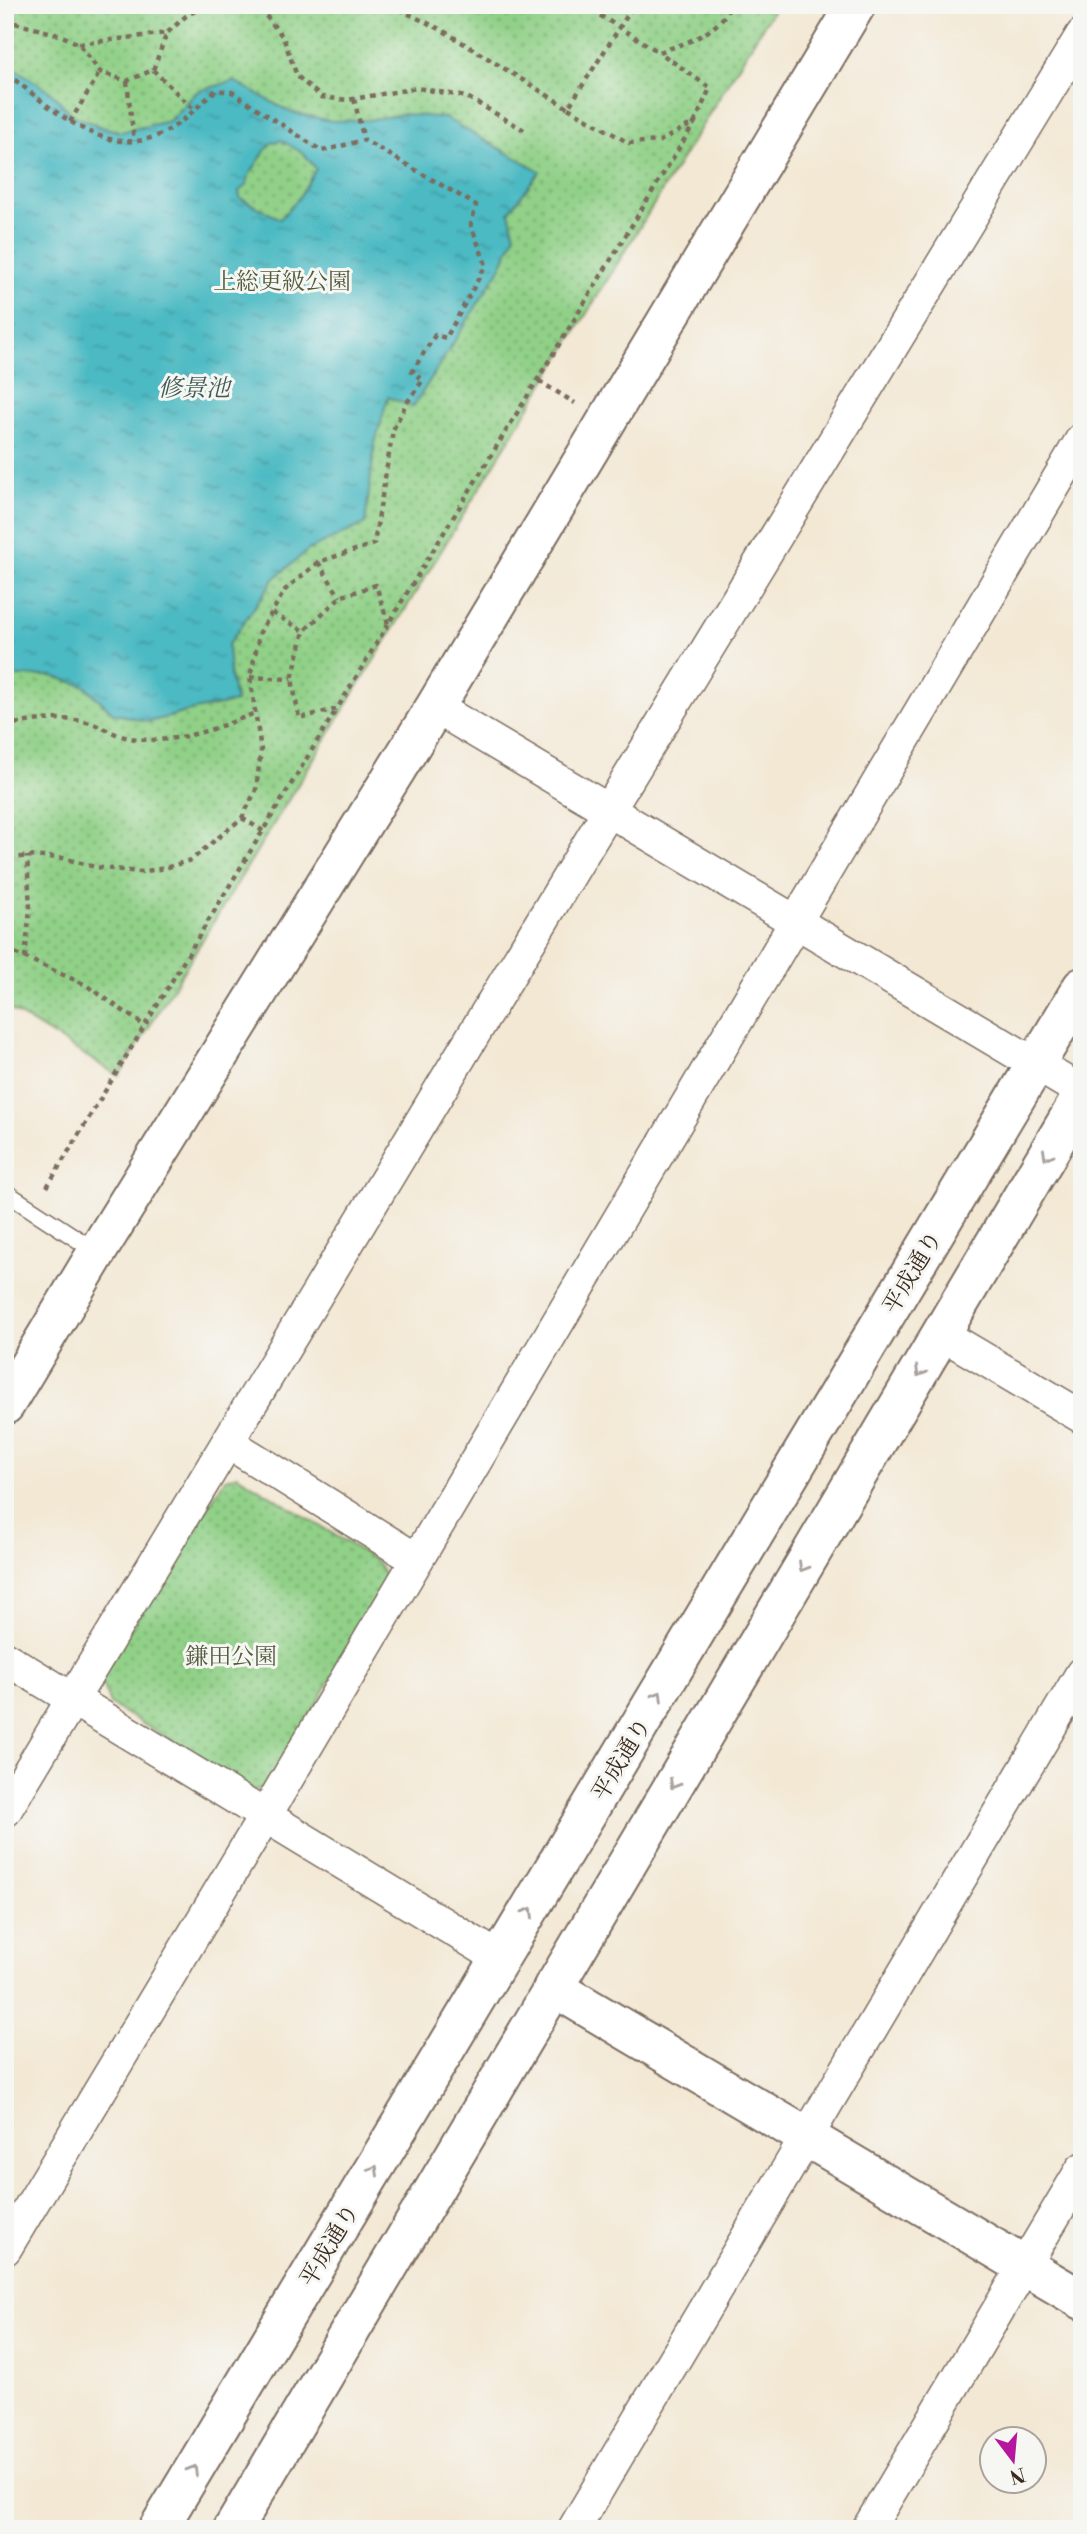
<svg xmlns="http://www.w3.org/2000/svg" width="1087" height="2534" font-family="'Libre Bodoni','Noto Serif JP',serif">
  <defs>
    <pattern id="park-dots" width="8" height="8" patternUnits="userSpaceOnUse" patternTransform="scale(1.75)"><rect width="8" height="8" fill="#90d087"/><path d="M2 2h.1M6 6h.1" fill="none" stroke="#77a96e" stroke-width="1.8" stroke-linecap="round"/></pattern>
    <pattern id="water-ripples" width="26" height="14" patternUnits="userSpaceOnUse" patternTransform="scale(1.75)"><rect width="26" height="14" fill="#4cbac3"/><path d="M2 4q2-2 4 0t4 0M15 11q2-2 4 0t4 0" fill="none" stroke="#40979e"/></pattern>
  </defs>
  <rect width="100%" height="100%" fill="#f6f6f2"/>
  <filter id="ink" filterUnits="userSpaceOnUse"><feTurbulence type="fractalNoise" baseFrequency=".0143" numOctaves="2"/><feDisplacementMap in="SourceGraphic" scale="14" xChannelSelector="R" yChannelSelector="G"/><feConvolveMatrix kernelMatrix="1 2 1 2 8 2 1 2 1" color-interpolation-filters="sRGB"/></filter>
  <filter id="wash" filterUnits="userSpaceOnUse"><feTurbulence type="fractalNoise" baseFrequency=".00686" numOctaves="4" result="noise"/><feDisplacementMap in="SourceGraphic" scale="28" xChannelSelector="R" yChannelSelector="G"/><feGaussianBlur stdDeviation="1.57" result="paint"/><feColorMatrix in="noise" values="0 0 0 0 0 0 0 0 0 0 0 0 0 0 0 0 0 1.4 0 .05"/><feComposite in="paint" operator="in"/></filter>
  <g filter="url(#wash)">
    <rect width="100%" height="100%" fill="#f3e8d4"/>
    <!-- park -->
    <path fill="url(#park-dots)" stroke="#667d52" stroke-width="2" d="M 5,5 L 776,5 L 119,1076 L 5,1006 Z
      M 237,1475 L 377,1561 L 388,1581 L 268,1788 L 253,1790 L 110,1704 L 100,1678 L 225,1479 Z"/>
    <!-- water -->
    <path fill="url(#water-ripples)" stroke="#447270" stroke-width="2" fill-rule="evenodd" d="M 5,68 L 14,68 L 52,93 L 72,115 L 99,126 L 121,132 L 169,121 L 198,91 L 234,81 L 290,112 L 331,121 L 368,120 L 403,114 L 445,118 L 540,171 L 509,212 L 515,235 L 501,267 L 413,407 L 388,397 L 375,443 L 365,524 L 308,550 L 274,579 L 228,645 L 230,676 L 236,702 L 194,710 L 149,722 L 113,713 L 85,686 L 52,676 L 5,676 ZM 281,140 L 304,154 L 316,169 L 298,199 L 280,219 L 240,198 L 239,191 L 247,185 L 248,177 L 265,151 L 271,143 Z"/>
  </g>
  <g filter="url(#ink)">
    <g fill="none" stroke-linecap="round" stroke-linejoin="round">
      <!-- service casing -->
      <g stroke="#7b6c5e" stroke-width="19">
        <path id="service" d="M 5,1192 L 97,1252"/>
      </g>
      <!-- minor casing -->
      <g stroke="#7b6c5e" stroke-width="35">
        <path id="minor" d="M 435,707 L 1082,1092
          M 942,1334 L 1082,1417
          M 229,1443 L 417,1560
          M 5,1658 L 501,1959
          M 5,1811 L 609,810 L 1082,35
          M 5,2249 L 265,1816 L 1082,439
          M 574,2529 L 1082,1673
          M 868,2529 L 1082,2169"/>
      </g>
      <!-- tertiary casing -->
      <g stroke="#7b6c5e" stroke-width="42">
        <path id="tertiary" d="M 5,1405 L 97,1252 L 435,707 L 856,5
          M 553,1987 L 1082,2300
          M 158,2529 L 1082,987
          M 233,2529 L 1082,1096"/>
      </g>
      <!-- path -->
      <path stroke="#7b6c5e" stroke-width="4.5" stroke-dasharray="5 5" stroke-linecap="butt" d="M 249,5 L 266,16 L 283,37 L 297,76 L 321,97 L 347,100 L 417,88 L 467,97 L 524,130
        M 390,5 L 442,30 L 568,108 L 634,5
        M 583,5 L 659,52 C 687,43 717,34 731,5
        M 5,24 L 15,23 L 60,35 L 79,44 L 100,72 L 127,81 L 153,70 L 167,33 L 186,16 L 205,5
        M 79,44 L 167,33
        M 153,70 L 194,110
        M 5,79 L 15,80 C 55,111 106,160 161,134 C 182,124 198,106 216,90 L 232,92 L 322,151 L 364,140 L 476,205 L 471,225 L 486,265 L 446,338 L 435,335 L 412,372 L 423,380 L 406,404 L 393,430 L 374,544 L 318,562 L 285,590 L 260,632 L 250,677 L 261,750 L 256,790 L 242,818 L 191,860 L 165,868 L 140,872 L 95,867 L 63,858 L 27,856 L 5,860
        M 127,81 L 134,141
        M 354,99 L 364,140
        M 568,108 L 629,143 L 660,141 L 695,122 L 710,88 L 659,52
        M 70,122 L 100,72
        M 539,381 L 575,403
        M 318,562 L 340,597
        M 272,613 L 304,631
        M 388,624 L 337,709 L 299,718 L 292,679 L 304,631 L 340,597 L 376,585 L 388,624 L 695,122
        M 250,677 L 292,679
        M 5,725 C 35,721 61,715 90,723 C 102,727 113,734 125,737 C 170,747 215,729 255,713
        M 242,818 L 263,831
        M 5,952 L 17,954 L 86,985 L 145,1026
        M 25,958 L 30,908 L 27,856
        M 47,1187 L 336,710"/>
      <!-- service -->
      <use href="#service" stroke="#fff" stroke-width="16"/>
      <!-- minor -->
      <use href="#minor" stroke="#fff" stroke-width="32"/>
      <!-- tertiary -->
      <use href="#tertiary" stroke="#fff" stroke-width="38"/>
    </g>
    <!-- one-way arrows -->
    <defs><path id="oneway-chevron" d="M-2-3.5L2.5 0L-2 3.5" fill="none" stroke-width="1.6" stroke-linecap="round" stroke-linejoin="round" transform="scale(1.75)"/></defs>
    <g stroke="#a79f9a">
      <use href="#oneway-chevron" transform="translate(1047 1155) rotate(120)"/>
      <use href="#oneway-chevron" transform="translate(920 1372) rotate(121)"/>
      <use href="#oneway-chevron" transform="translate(803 1567) rotate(121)"/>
      <use href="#oneway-chevron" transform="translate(658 1696) rotate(-59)"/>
      <use href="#oneway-chevron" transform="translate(674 1784) rotate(121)"/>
      <use href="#oneway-chevron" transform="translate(529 1912) rotate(-59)"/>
      <use href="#oneway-chevron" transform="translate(374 2170) rotate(-59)"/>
      <use href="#oneway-chevron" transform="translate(193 2470) rotate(-59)"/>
    </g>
  </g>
  <g text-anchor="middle" stroke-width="6" stroke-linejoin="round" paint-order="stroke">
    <!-- park labels -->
    <g font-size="23" fill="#545c3e" stroke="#f6f6f2">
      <text x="282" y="289">上総更級公園</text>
      <text x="231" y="1664">鎌田公園</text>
    </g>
    <!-- street labels -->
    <g font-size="23" fill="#3b2a1e" stroke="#f6f6f2">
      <text transform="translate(912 1272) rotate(-59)" y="8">平成通り</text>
      <text transform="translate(621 1759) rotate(-59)" y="8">平成通り</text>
      <text transform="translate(329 2245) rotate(-59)" y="8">平成通り</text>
    </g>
    <!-- water labels -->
    <g font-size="24" font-style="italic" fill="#415c58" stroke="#f6f6f2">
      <text x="194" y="396">修景池</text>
    </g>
  </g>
  <!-- margin -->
  <rect width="1087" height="2534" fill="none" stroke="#f6f6f2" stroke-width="28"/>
  <!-- north arrow -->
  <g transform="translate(1013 2460) rotate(164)"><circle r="33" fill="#f6f6f2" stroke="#aba49d" stroke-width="2"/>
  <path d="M0-5L12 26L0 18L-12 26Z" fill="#b5179e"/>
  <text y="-10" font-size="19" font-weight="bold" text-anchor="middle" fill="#3b2a1e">N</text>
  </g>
</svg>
